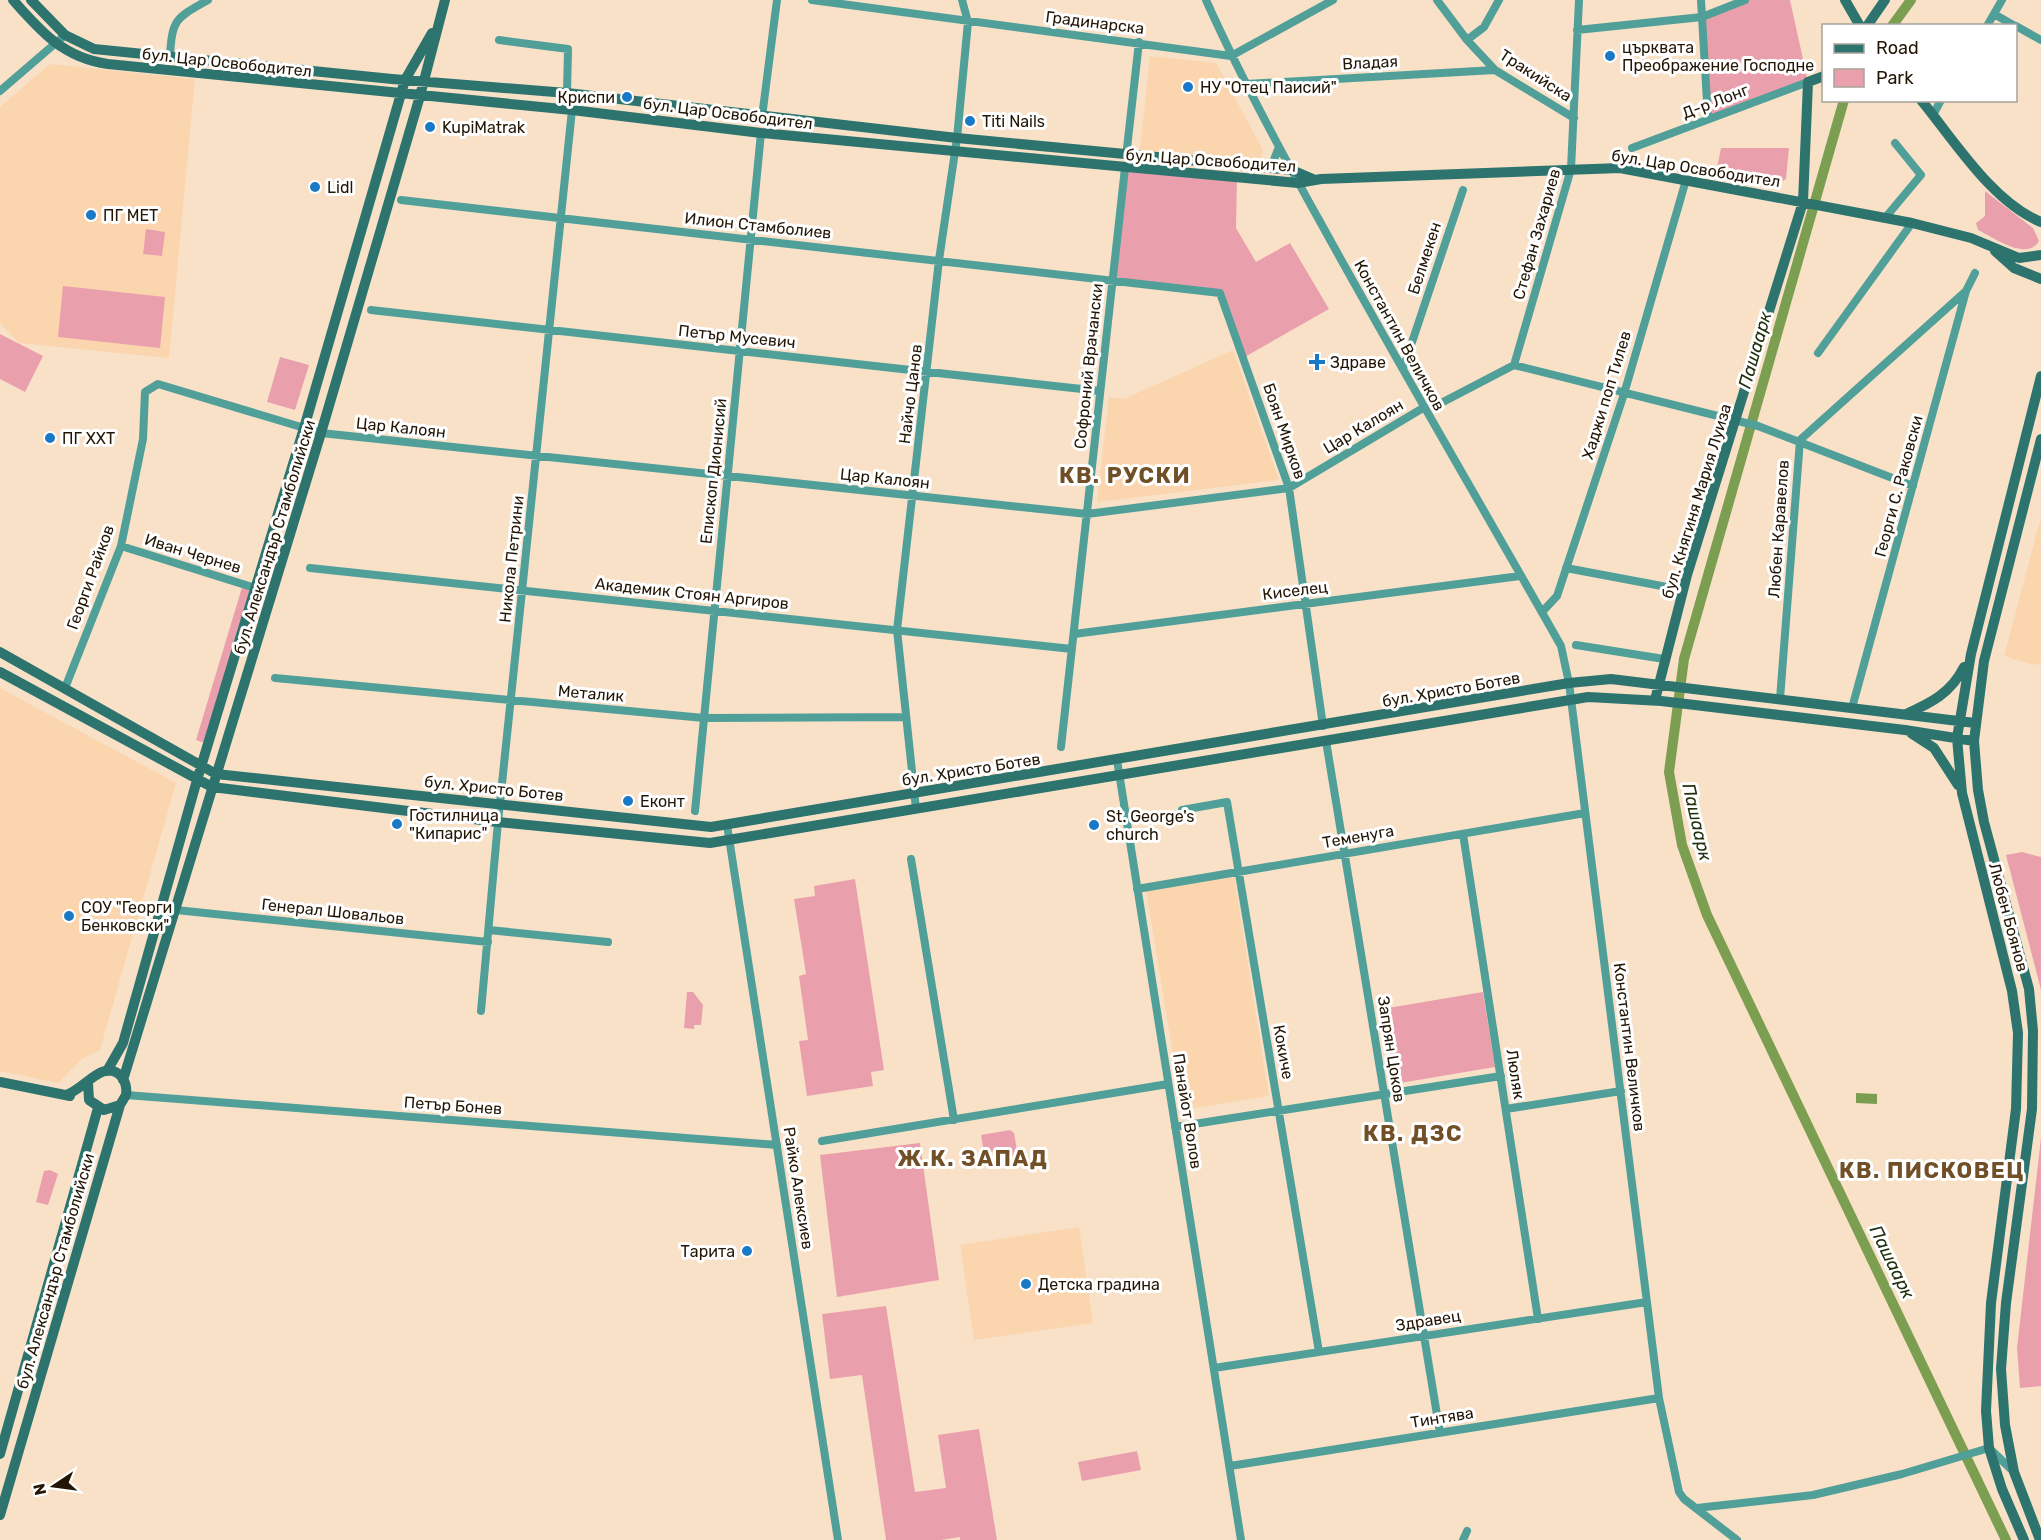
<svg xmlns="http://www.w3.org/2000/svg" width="2041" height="1540" font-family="Rubik,sans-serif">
  <rect width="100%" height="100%" fill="#f9e1c8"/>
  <!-- built -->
  <path fill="#fad5ae" d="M 1150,56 L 1216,63 L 1263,150 L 1259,167 L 1139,157 Z
    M 50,64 L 195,79 L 169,358 L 19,343 L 0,323 L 0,107 Z
    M 1233,350 L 1279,480 L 1097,502 L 1109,397 L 1124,399 Z
    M 2041,517 L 2041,663 L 2034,665 L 2004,656 Z
    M 0,688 L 176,783 L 100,1050 L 82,1059 L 58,1083 L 0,1071 Z
    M 1234,876 L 1269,1096 L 1182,1110 L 1146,890 Z
    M 1079,1227 L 1093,1323 L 974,1340 L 960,1245 Z"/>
  <!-- green -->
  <path fill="#eaa0ac" d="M 1745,0 L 1790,0 L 1808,82 L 1708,119 L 1702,17 Z
    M 1721,148 L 1789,148 L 1786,179 L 1779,183 L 1717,168 Z
    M 1125,168 L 1237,178 L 1236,228 L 1256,262 L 1290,243 L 1329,309 L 1243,358 L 1220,293 L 1113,280 Z
    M 1985,191 L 2033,228 L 2039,241 C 2027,262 1993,237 1978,230 L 1976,223 L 1985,216 Z
    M 146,229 L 165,232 L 162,256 L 143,254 Z
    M 63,286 L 165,297 L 160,348 L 58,337 Z
    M 0,334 L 43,356 L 25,392 L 0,379 Z
    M 280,357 L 309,365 L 295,410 L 267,402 Z
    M 243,584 L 255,588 L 208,744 L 196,740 Z
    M 2022,852 L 2041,857 L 2041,990 L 2006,855 Z
    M 855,879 L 884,1070 L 871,1072 L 873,1086 L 807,1096 L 799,1041 L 808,1040 L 799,976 L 806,974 L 794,899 L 815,896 L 814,886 Z
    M 687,992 L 693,992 L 703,1005 L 701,1025 L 694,1025 L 694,1029 L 684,1028 Z
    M 1483,992 L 1495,1067 L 1394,1084 L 1382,1009 Z
    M 1010,1130 L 1014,1133 L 1018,1156 L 996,1159 L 994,1151 L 984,1153 L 981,1135 Z
    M 2041,1138 L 2041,1386 L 2020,1388 L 2017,1348 Z
    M 920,1143 L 939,1280 L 837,1297 L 820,1155 Z
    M 50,1170 L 58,1174 L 48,1205 L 36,1202 L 44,1171 Z
    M 886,1306 L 915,1492 L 946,1488 L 938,1435 L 979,1429 L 997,1540 L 960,1540 L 960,1537 L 941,1540 L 886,1540 L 862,1375 L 830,1379 L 822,1314 Z
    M 1137,1451 L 1141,1470 L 1082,1481 L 1078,1462 Z"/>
  <!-- water -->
  <path fill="#7b9e50" d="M 1856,1093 L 1877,1094 L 1877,1104 L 1856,1103 Z"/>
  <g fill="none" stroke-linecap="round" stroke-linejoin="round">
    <!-- canal -->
    <path stroke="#7b9e50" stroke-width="10" d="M 1892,26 L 1911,0
      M 1844,100 L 1684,659 L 1669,772 L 1682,845 L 1707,915 L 2006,1540"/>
    <!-- street -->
    <path stroke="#519f99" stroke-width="8" d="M 812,0 L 1231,56 L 1333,0
      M 1206,0 C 1241,78 1281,152 1323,227 C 1400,367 1482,506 1561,646 L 1569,683 L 1659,1398 L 1679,1492 L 1684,1499 L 1737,1540
      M 1437,0 L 1467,40 L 1495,70 L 1574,118
      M 1701,0 L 1708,119
      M 1994,14 L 2015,26
      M 1987,26 L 2002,0
      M 2016,26 L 2041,40
      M 1577,30 L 1702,17 L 1745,0
      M 499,40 L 568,49 L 567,93
      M 1467,40 L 1484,27 L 1499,0
      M 170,56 C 172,19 176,18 208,0
      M 1246,84 L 1495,70
      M 0,91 L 65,35
      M 1933,115 L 1941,100
      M 762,117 L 777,0
      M 1127,148 L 1139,42
      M 1632,148 L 1808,82
      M 1264,167 L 1273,162 L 1279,147
      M 401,200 L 1220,293 L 1289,488 L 1323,726
      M 1885,218 L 1921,175 L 1895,143
      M 371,310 L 1100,391
      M 1818,353 L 1912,223
      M 1514,365 L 1571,169 L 1579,0
      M 1403,369 L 1463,190
      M 1443,402 L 1514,365 L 1758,426 L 1913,486
      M 121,546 L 255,588
      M 310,568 L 1072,649
      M 1566,568 L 1683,590
      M 1542,612 L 1557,596 L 1624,394 L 1686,180
      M 1074,634 L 1520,576
      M 1576,645 L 1664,659
      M 275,678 L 704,718 L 906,717
      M 65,688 L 121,546 L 143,439 L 145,392 L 158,384 L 321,433 L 1087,514 L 1289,488 L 1423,408
      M 1780,699 L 1800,440 L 1966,291
      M 1852,708 L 1966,291 L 1975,273
      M 1326,741 L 1440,1433
      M 1061,747 L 1125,168
      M 1117,760 L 1241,1540
      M 916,809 L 897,630 L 939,260 L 957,138 L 968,22 L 962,0
      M 1182,810 L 1227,802 L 1319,1352
      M 695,811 L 761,133
      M 727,825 L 838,1540
      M 1463,834 L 1538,1319
      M 911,859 L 954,1120
      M 1137,889 L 1585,813
      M 176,910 L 488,942
      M 489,930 L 608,942
      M 481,1011 L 498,822 L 572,110
      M 126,1095 L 777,1145
      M 1506,1109 L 1621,1091
      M 1175,1127 L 1501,1076
      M 822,1141 L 1168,1084
      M 1214,1368 L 1647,1302
      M 1230,1466 L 1659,1398
      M 1697,1508 L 1813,1495 L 1902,1474 L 1989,1448 L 2014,1472
      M 1463,1540 L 1467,1531"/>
    <!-- secondary -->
    <path stroke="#2d746f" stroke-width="10" d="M 13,0 C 41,32 64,58 108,64 L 572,110 L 761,133 L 1298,183 L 1321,179 L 1620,168 L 1912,223 L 1971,238 L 2019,258 L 2041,255
      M 31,0 L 65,35 L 94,49 L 392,79 L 567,93 L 957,138 L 1292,170 L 1313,179
      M 1845,0 L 1860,26
      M 1867,26 L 1885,0
      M 1921,100 C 1954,140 1992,202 2041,222
      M 1995,251 L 2014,268 L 2041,279
      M 0,652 L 216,774 L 711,827 L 1569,683 L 1611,679 L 1975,723
      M 0,672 L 212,787 L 498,822 L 710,843 L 1588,697 L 1661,701 L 1905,730 L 1974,741
      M 1655,700 L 1687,575 L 1803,202 L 1808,82 L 1824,76
      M 1906,714 C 1931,703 1951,693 1964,667
      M 1911,733 L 1934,748 L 1958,785
      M 107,1071 L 123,1043 L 197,780 L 304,428 L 405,80 L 432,33
      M 123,1080 L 321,433 L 420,96 L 445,0
      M 0,1082 L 70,1096
      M 66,1095 C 85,1089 103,1058 121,1076 C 126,1082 127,1088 126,1095 L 120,1105 L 104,1110 L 89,1100 L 88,1083
      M 0,1454 L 98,1108
      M 0,1515 L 120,1105
      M 2024,1540 L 2002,1489 L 1989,1448 L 1986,1411 L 1991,1303 L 2016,1109 L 2018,1033 L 2012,991 L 1962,793 L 1957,738 L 1971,654 L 2041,376
      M 2040,1540 L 2014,1472 L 2005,1425 L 2001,1369 L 2006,1303 L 2032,1109 L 2033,1031 L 2029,989 L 1984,822 L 1978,790 L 1974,741 L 1984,661 L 2041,439"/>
  </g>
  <!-- markers -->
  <g fill="#1a79c6" stroke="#fff" stroke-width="2">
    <circle cx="1610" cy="56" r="6"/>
    <circle cx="1188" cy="87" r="6"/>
    <circle cx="627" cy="97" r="6"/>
    <circle cx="970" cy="121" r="6"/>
    <circle cx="430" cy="127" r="6"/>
    <circle cx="315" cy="187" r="6"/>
    <circle cx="91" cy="215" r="6"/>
    <path d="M1314 353h6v6h6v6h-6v6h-6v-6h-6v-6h6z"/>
    <circle cx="50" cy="438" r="6"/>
    <circle cx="628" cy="801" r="6"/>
    <circle cx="397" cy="824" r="6"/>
    <circle cx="1094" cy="825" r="6"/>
    <circle cx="69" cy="916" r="6"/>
    <circle cx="747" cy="1251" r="6"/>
    <circle cx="1026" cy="1284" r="6"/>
  </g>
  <g text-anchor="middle" stroke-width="6" stroke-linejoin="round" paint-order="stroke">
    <!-- street labels -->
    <g font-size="16" fill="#241605" stroke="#fff">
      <text transform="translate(1095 22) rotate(7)" y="6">Градинарска</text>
      <text transform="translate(227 62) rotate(6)" y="6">бул. Цар Освободител</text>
      <text transform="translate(1370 62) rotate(-3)" y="6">Владая</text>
      <text transform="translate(1536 75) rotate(33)" y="6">Тракийска</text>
      <text transform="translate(1715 101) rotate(-21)" y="6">Д-р Лонг</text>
      <text transform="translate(728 113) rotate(7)" y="6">бул. Цар Освободител</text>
      <text transform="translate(1211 160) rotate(4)" y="6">бул. Цар Освободител</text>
      <text transform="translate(1696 168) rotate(9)" y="6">бул. Цар Освободител</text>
      <text transform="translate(758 225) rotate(6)" y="6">Илион Стамболиев</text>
      <text transform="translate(1536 234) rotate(-74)" y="6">Стефан Захариев</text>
      <text transform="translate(1424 258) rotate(-72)" y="6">Белмекен</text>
      <text transform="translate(1400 335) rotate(61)" y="6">Константин Величков</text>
      <text transform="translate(737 336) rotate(6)" y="6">Петър Мусевич</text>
      <text transform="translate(1088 366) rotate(-84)" y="6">Софроний Врачански</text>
      <text transform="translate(910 394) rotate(-83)" y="6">Найчо Цанов</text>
      <text transform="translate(1606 395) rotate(-73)" y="6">Хаджи поп Тилев</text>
      <text transform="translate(1363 426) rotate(-31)" y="6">Цар Калоян</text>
      <text transform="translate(401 427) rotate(6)" y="6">Цар Калоян</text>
      <text transform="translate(1285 431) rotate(71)" y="6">Боян Мирков</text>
      <text transform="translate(713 471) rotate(-84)" y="6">Епископ Дионисий</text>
      <text transform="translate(885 478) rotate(6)" y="6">Цар Калоян</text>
      <text transform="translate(1898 486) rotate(-75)" y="6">Георги С. Раковски</text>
      <text transform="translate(1696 501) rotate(-73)" y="6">бул. Княгиня Мария Луиза</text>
      <text transform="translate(1778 529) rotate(-86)" y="6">Любен Каравелов</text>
      <text transform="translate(274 537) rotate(-73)" y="6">бул. Александър Стамболийски</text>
      <text transform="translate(193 553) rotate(17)" y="6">Иван Чернев</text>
      <text transform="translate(511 559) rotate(-84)" y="6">Никола Петрини</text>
      <text transform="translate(90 577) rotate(-70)" y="6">Георги Райков</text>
      <text transform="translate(1295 590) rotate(-7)" y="6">Киселец</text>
      <text transform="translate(692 593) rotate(6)" y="6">Академик Стоян Аргиров</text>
      <text transform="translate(1451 689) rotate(-10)" y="6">бул. Христо Ботев</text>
      <text transform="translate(591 693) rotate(5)" y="6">Металик</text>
      <text transform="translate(971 769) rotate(-9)" y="6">бул. Христо Ботев</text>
      <text transform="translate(494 788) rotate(6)" y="6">бул. Христо Ботев</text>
      <text transform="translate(1358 836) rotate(-10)" y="6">Теменуга</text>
      <text transform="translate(333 911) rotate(6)" y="6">Генерал Шовальов</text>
      <text transform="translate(2009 917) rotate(75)" y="6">Любен Боянов</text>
      <text transform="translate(1630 1047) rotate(83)" y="6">Константин Величков</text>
      <text transform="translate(1392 1049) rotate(81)" y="6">Запрян Цоков</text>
      <text transform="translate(1284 1052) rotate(80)" y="6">Кокиче</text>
      <text transform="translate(1516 1074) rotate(81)" y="6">Люляк</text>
      <text transform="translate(453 1105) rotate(4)" y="6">Петър Бонев</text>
      <text transform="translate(1188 1111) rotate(81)" y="6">Панайот Волов</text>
      <text transform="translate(799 1188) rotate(81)" y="6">Райко Алексиев</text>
      <text transform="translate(55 1271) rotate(-74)" y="6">бул. Александър Стамболийски</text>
      <text transform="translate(1428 1320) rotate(-9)" y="6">Здравец</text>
      <text transform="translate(1442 1417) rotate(-9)" y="6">Тинтява</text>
    </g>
    <!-- poi labels -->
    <g font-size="16" fill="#241605" stroke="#fff" text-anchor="start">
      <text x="1622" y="53">църквата<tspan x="1622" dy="18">Преображение Господне</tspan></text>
      <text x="1200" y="93">НУ "Отец Паисий"</text>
      <text x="615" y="103" text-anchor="end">Криспи</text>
      <text x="982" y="127">Titi Nails</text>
      <text x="442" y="133">KupiMatrak</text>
      <text x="327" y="193">Lidl</text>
      <text x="103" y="221">ПГ МЕТ</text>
      <text x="1330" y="368">Здраве</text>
      <text x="62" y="444">ПГ ХХТ</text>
      <text x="640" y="807">Еконт</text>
      <text x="409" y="821">Гостилница<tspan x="409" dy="18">"Кипарис"</tspan></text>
      <text x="1106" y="822">St. George's<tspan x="1106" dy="18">church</tspan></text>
      <text x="81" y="913">СОУ "Георги<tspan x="81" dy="18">Бенковски"</tspan></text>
      <text x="735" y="1257" text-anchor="end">Тарита</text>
      <text x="1038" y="1290">Детска градина</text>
    </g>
    <!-- water labels -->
    <g font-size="18" font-style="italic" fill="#22300f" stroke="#fff">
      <text transform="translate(1755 350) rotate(-74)" y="6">Пашаарк</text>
      <text transform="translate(1697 822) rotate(77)" y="6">Пашаарк</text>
      <text transform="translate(1892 1262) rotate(64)" y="6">Пашаарк</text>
    </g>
    <!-- district labels -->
    <g font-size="22" font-weight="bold" letter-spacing="1.5" fill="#714f27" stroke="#fff">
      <text x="1125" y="483">КВ. РУСКИ</text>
      <text x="1413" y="1141">КВ. ДЗС</text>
      <text x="973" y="1166">Ж.К. ЗАПАД</text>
      <text x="1932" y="1178">КВ. ПИСКОВЕЦ</text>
    </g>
  </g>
  <!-- legend -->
  <rect x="1822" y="24" width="195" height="78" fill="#ffffff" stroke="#a7a29b" stroke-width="1.5"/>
  <rect x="1834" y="44" width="30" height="9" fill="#2d746f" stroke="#a7a29b" stroke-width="1.5"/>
  <text x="1876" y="54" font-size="18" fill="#241605">Road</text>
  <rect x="1834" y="69" width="30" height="18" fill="#eaa0ac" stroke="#a7a29b" stroke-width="1.5"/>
  <text x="1876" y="84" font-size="18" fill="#241605">Park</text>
  <!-- north arrow -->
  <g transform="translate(54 1486) rotate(257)" stroke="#ffffff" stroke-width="4.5" paint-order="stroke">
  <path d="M0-4.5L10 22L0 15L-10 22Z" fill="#241605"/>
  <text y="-9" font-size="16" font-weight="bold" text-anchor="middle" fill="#241605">N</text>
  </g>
</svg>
